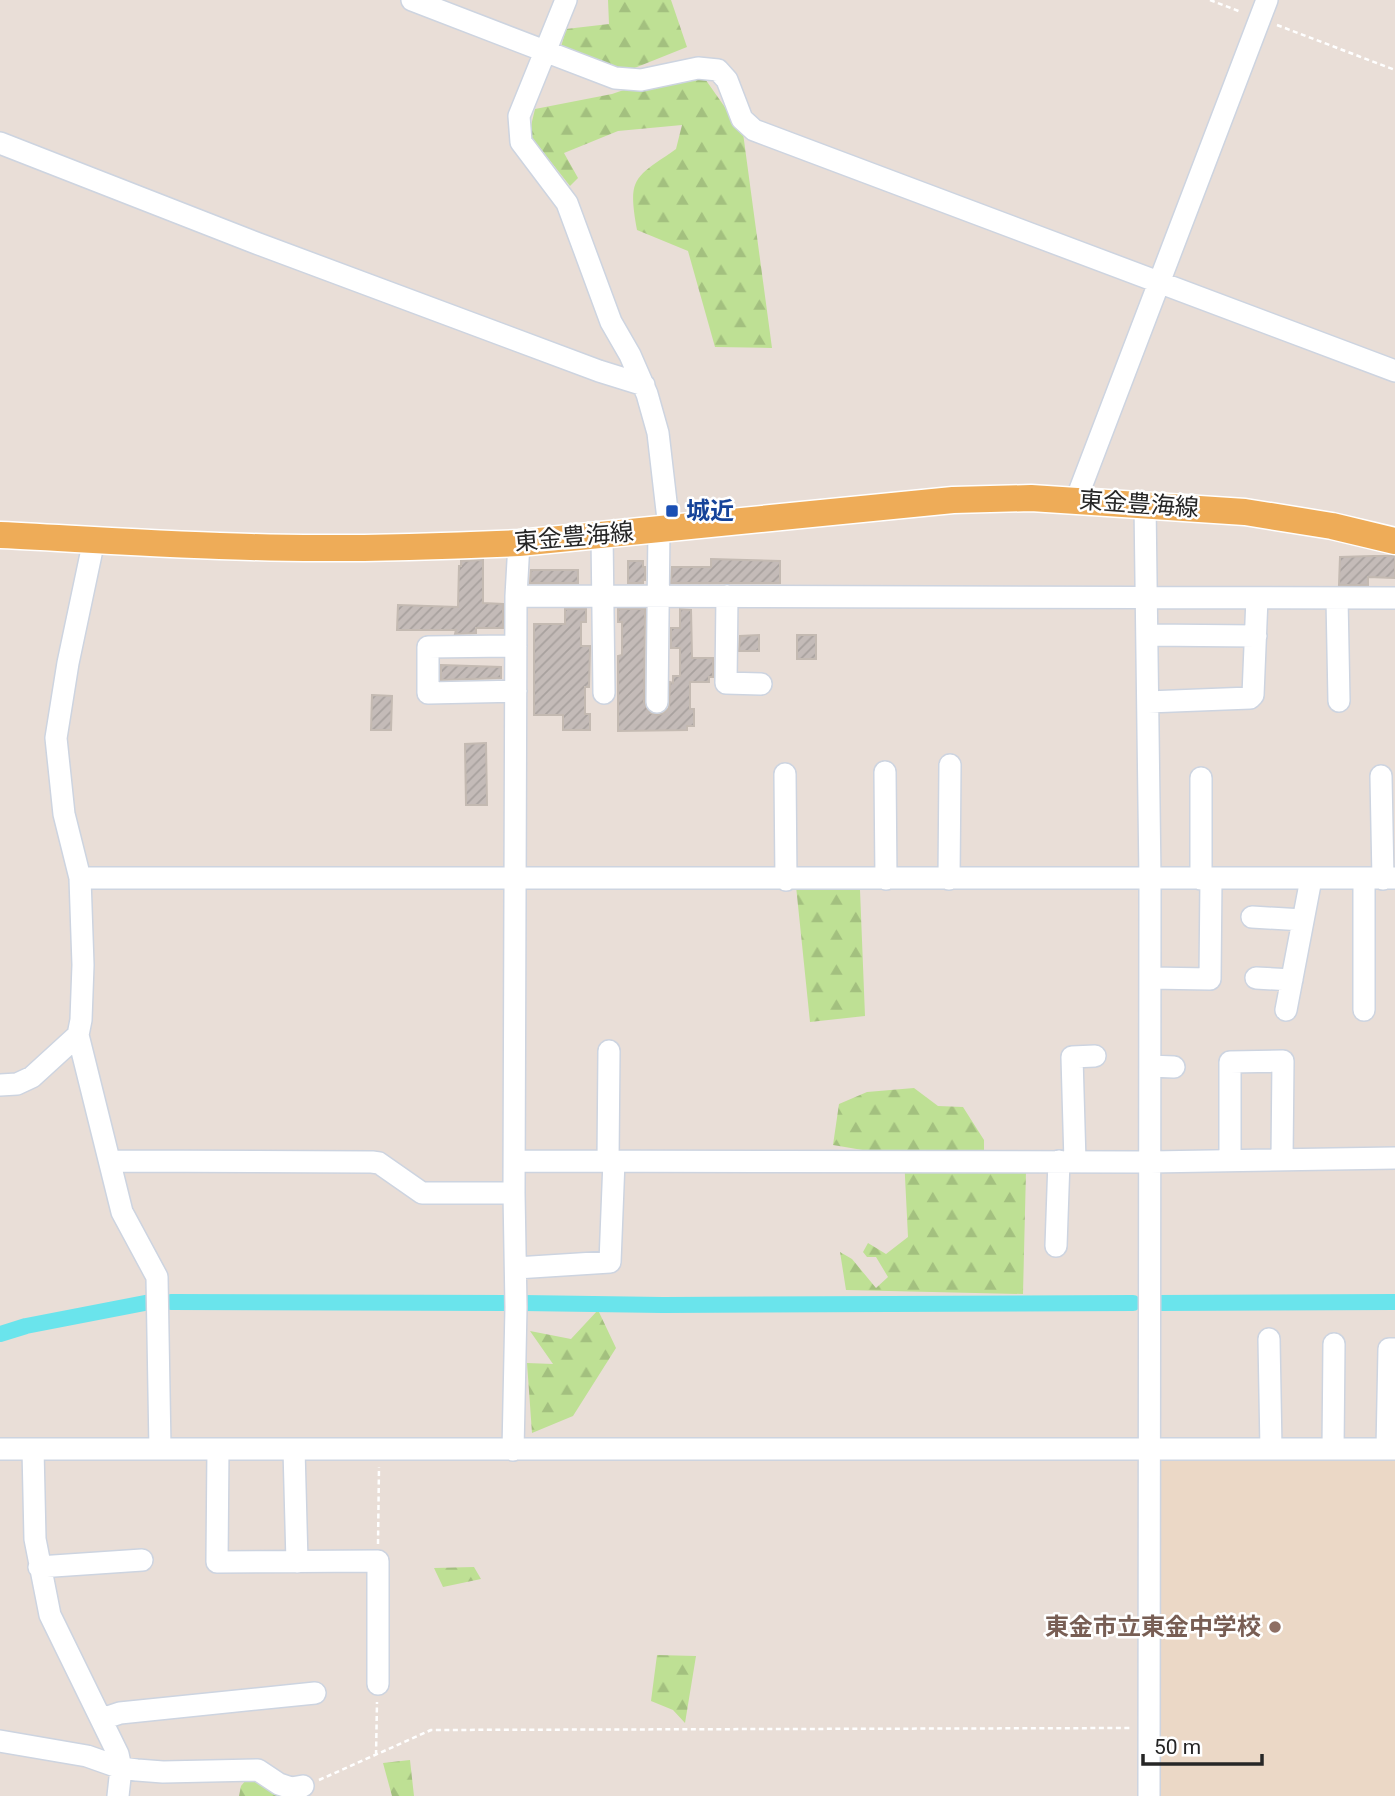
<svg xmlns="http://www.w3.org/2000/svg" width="1395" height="1796" font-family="Roboto,'Noto Sans JP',sans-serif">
  <defs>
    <pattern id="forest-firs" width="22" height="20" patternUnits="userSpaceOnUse" patternTransform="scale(1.75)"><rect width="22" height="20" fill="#bee094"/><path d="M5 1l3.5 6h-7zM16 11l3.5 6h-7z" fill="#a3c07f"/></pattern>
    <pattern id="building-hatch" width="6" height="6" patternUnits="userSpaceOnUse" patternTransform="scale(1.75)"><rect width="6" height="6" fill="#c4bbb8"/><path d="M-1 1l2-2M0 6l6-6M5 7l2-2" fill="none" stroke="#a8a19e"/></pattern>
  </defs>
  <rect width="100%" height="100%" fill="#e9ded7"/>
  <!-- education -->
  <path fill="#ebd8c6" d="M 1155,1458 L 1395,1458 L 1395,1796 L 1155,1796 Z"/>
  <!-- forest -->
  <path fill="url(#forest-firs)" d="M 608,0 L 671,0 L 687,47 L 627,71 L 561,47 L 566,29 L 609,24 Z
    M 703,76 L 743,133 L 772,348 L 715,347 L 688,251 L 637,230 C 627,176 635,178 676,149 L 682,125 L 618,131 L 564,153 L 578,178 L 570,186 L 529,134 L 535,109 L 612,94 L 644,83 Z
    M 796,886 L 860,890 L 865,1016 L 810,1022 Z
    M 914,1088 L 938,1106 L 963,1107 L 984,1140 L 984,1154 L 1026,1171 L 1023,1294 L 846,1290 L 840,1252 L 852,1259 L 876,1288 L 888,1277 L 876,1257 L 867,1257 L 863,1252 L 868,1243 L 886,1254 L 908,1237 L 904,1157 L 833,1145 L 839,1104 L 867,1092 Z
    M 598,1310 L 616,1348 L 573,1416 L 532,1433 L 527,1363 L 553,1364 L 530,1331 L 571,1339 Z
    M 474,1567 L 481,1579 L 443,1587 L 434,1568 Z
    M 657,1655 L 696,1656 L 685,1723 L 673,1710 L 651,1701 Z
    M 410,1760 L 414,1796 L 392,1796 L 383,1763 Z
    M 251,1774 L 296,1796 L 239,1796 L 241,1786 Z"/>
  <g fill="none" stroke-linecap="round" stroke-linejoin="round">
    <!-- canal -->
    <path stroke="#6ae4ec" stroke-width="16" d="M 171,1302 L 507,1303
      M 523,1303 L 663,1305 L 1133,1303
      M 1158,1303 L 1395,1302
      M 0,1334 L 26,1326 L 150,1302"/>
  </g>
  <!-- building -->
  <path fill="url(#building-hatch)" stroke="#c4bab2" stroke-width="2" d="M 1373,556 L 1395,556 L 1395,578 L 1368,577 L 1368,585 L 1339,585 L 1340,557 Z
    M 711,559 L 780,561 L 780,583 L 671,583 L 672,567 L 711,567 Z
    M 483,560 L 483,603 L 503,604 L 503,628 L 476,628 L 476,633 L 455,634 L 456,630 L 397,630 L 398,605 L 458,607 L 459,566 L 461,566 L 461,561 Z
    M 628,561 L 643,561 L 643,567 L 645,567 L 645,580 L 643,580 L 643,583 L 628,583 Z
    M 531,570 L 578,570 L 578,583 L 530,583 Z
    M 565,609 L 586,609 L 586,622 L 581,622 L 581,646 L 590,646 L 589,687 L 585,687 L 585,714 L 590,714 L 590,730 L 563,730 L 563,715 L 534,715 L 534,624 L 565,624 Z
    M 618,609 L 645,609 L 644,702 L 650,713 L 658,715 L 664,713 L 669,708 L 670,682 L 673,683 L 673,676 L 680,676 L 680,648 L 671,648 L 671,628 L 680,628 L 680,609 L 691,610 L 692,658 L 713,658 L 713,677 L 709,677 L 709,682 L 690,682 L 690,709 L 694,709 L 694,726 L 687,726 L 687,730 L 618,731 L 618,656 L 622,655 L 622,622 L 618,622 Z
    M 759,635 L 759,651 L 739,651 L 740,636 Z
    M 797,635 L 816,635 L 816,659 L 797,659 Z
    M 441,665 L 501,667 L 501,678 L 441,680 Z
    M 372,695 L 392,696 L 391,730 L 371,730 Z
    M 486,743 L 487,805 L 466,805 L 465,744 Z"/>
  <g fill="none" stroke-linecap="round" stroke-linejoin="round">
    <!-- minor casing -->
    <g stroke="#cdd4e0" stroke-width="24">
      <path id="minor" d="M 412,0 L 615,78 L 641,80 L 698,68 L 718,70 L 727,80 L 742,119 L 754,130 L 1395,371
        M 566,0 L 519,116 L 521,142 L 567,203 L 611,322 L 630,355 L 647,394 L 658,433 L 669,528
        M 0,143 L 256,243 L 599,371 L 644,385
        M 1076,500 L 1267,0
        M 1145,504 L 1150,879 L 1149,1796
        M 602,534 L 604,693
        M 516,596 L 1395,598
        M 727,596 L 726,683 L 761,684
        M 1337,598 L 1339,701
        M 1148,635 L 1256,636
        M 516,646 L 428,647 L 428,693 L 516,691
        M 657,702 L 659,529
        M 1148,702 L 1250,698 L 1253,695 L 1257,598
        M 885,772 L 886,879
        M 785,774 L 786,880
        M 1381,776 L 1383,879
        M 80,878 L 1395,878
        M 949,879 L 950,765
        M 1201,879 L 1201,778
        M 1252,917 L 1303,920
        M 1150,978 L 1210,979 L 1211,879
        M 1256,978 L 1292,980
        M 1286,1010 L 1311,879
        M 1364,1010 L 1364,879
        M 78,1035 L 122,1212 L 157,1277 L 160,1449
        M 1150,1066 L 1174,1067
        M 0,1085 L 17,1084 L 32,1077 L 78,1035 L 81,1020 L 83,965 L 80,878 L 64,814 L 56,738 L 68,663 L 94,540
        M 1230,1160 L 1230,1062 L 1283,1061 L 1282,1159
        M 110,1161 L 372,1162 L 379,1163 L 422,1193 L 514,1193
        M 515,1161 L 1150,1162 L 1395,1158
        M 608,1161 L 609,1051
        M 1075,1162 L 1072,1057 L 1095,1056
        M 1056,1246 L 1059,1161
        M 516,1268 L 610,1262 L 614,1161
        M 1269,1339 L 1271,1449
        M 0,1449 L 1395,1449
        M 33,1449 L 35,1539 L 50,1615 L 118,1754 L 121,1768 L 118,1796
        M 218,1449 L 217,1562 L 378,1561 L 378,1684
        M 294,1449 L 297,1562
        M 1333,1449 L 1334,1344
        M 1387,1449 L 1389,1349 L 1395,1349
        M 513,1450 L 516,1307 L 514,1193 L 516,596 L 519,543
        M 39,1567 L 142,1560
        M 102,1719 L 120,1713 L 315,1693
        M 0,1741 L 87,1756 L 121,1768 L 137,1770 L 163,1772 L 258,1770 L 279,1784 L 291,1788 L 303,1786"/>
    </g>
    <!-- major casing -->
    <g stroke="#fff" stroke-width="29">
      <path id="major" d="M 0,535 C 84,539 167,545 251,547 C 341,550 430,547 519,543 L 953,500 L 1031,498 L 1245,512 L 1332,526 L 1395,541"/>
    </g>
    <!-- path -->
    <path stroke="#fff" stroke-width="2.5" stroke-dasharray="5 3.5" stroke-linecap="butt" d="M 1210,0 L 1241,12
      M 1277,25 L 1395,70
      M 378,1544 L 379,1467
      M 376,1755 L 377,1702
      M 319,1780 L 431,1730 L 1132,1728"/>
    <!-- minor -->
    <use href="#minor" stroke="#fff" stroke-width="21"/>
    <!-- major -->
    <use href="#major" stroke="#eeac58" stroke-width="26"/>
  </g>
  <!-- markers -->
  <rect fill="#1a4fb4" stroke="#fff" stroke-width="2.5" x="665" y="504" width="14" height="14" rx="3.5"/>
  <circle fill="#8d6e63" stroke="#fff" stroke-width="2.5" cx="1275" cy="1627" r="7"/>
  <g text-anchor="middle" stroke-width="5" stroke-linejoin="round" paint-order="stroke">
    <!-- street labels -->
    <g font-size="24" fill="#262626" stroke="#fff">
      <text transform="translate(1139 504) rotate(4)" y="8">東金豊海線</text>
      <text transform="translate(574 537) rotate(-5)" y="8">東金豊海線</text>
    </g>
    <!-- transit labels -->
    <g font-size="24" font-weight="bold" fill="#164399" stroke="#fff" text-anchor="start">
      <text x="686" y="519">城近</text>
    </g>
    <!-- education labels -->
    <g font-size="24" font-weight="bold" fill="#785e54" stroke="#fff" text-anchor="end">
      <text x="1261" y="1635">東金市立東金中学校</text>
    </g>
  </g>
  <!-- scale -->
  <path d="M1143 1754v10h119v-10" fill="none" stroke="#262626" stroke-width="3.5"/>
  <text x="1154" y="1754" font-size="21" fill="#262626" stroke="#ffffff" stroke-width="5" paint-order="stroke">50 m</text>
</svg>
